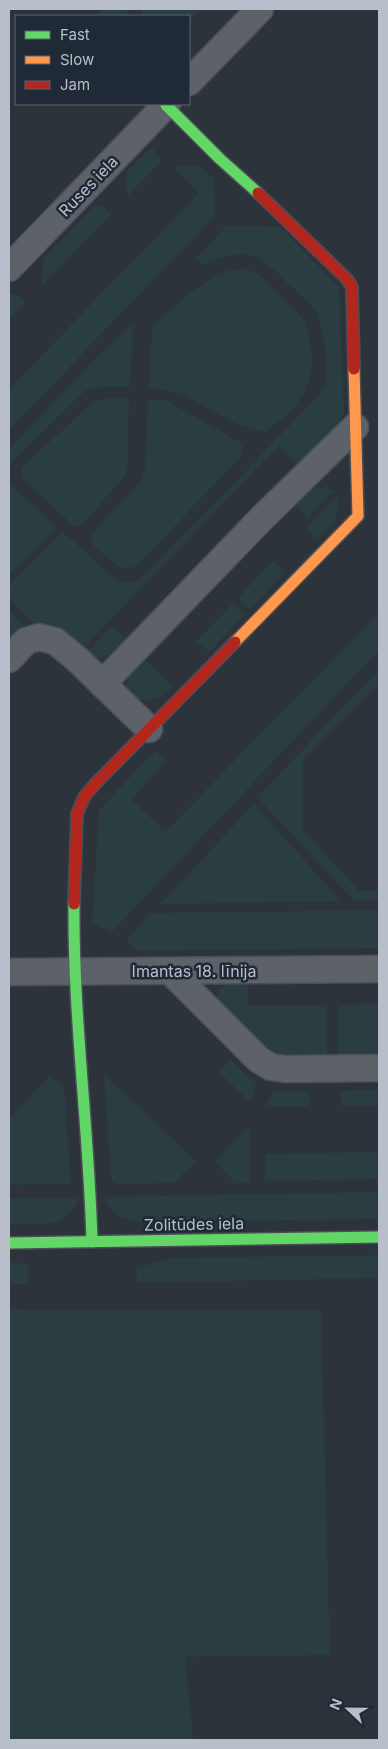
<svg xmlns="http://www.w3.org/2000/svg" width="388" height="1749" font-family="Inter,sans-serif">
  <rect width="100%" height="100%" fill="#2d333b"/>
  <!-- green -->
  <path fill="#2a3d41" d="M 104,9 L 126,9 L 128,16 L 96,16 Z
    M 141,9 L 202,9 L 189,22 L 189,16 L 143,16 Z
    M 152,147 L 162,161 L 127,197 L 127,172 Z
    M 180,165 L 200,167 L 214,179 L 215,216 L 9,430 L 9,389 L 199,193 L 175,169 Z
    M 103,206 L 111,214 L 42,286 L 43,259 L 93,207 Z
    M 226,226 L 280,227 L 339,287 L 344,412 L 338,424 L 298,465 L 279,446 L 83,648 C 68,635 56,621 35,625 L 9,598 L 9,584 L 63,532 L 113,577 C 123,583 129,585 140,579 L 312,403 C 317,397 322,391 325,384 C 330,366 323,323 313,308 C 305,298 294,290 285,281 C 274,269 262,256 244,254 C 230,253 216,260 203,265 L 196,258 Z
    M 242,268 C 259,272 269,283 281,296 C 289,304 299,312 304,322 C 308,329 309,339 311,347 C 317,388 296,410 265,432 C 234,428 211,407 183,396 C 172,391 160,389 149,388 L 152,327 C 178,305 206,272 242,268 Z
    M 9,294 L 17,294 L 26,302 L 9,319 Z
    M 130,325 L 133,328 L 130,387 L 100,387 L 86,390 L 9,465 L 9,449 L 95,359 Z
    M 111,398 L 129,399 L 128,465 L 125,476 L 81,526 L 73,525 L 23,479 L 21,469 L 93,401 Z
    M 148,399 L 165,400 L 240,442 L 244,450 L 240,458 L 141,561 C 137,564 132,568 127,568 C 119,569 98,551 93,545 C 90,541 91,537 92,533 L 141,481 L 145,470 Z
    M 9,483 L 57,527 L 9,575 Z
    M 320,488 L 327,488 L 333,492 L 307,518 L 294,504 L 311,489 Z
    M 337,496 C 343,516 331,526 318,539 L 306,527 Z
    M 273,561 L 285,573 L 250,610 L 238,598 Z
    M 234,602 L 246,614 L 209,652 L 196,641 Z
    M 9,610 L 26,628 L 9,641 Z
    M 379,613 L 379,650 L 112,932 L 92,923 L 99,810 L 155,751 L 166,761 L 132,800 L 165,832 Z
    M 113,626 L 127,640 C 117,650 109,657 95,658 L 87,652 Z
    M 143,657 L 173,688 C 157,701 148,704 129,695 C 122,680 133,668 143,657 Z
    M 379,670 L 379,684 L 303,760 L 303,830 L 359,891 L 379,891 L 379,900 L 354,901 L 257,797 Z
    M 254,804 L 341,901 L 160,904 Z
    M 379,910 L 379,948 L 138,951 L 126,940 L 151,913 Z
    M 229,982 L 248,982 L 248,1005 L 327,1005 L 327,1058 L 283,1058 L 267,1052 L 218,1001 L 219,988 Z
    M 379,1004 L 379,1057 L 338,1057 L 338,1005 Z
    M 230,1059 L 256,1084 L 251,1103 L 218,1071 Z
    M 104,1074 L 196,1161 L 173,1183 L 116,1184 L 111,1180 Z
    M 50,1075 L 64,1088 L 71,1184 L 9,1185 L 9,1119 Z
    M 379,1090 L 379,1105 L 341,1106 L 341,1091 Z
    M 273,1091 L 310,1092 L 310,1107 L 265,1107 Z
    M 250,1124 L 249,1183 L 235,1183 L 215,1162 Z
    M 379,1152 L 379,1179 L 265,1181 L 265,1154 Z
    M 379,1192 L 379,1219 L 139,1222 C 121,1219 111,1215 104,1197 Z
    M 79,1197 C 76,1203 74,1210 69,1214 C 56,1228 27,1224 9,1224 L 9,1198 Z
    M 379,1255 L 379,1278 L 137,1283 L 136,1268 L 173,1258 Z
    M 9,1262 L 28,1264 L 28,1284 L 9,1284 Z
    M 9,1309 L 321,1310 L 330,1655 L 185,1657 L 193,1740 L 9,1740 Z"/>
  <g fill="none" stroke-linecap="round" stroke-linejoin="round">
    <!-- street casing -->
    <g stroke="#4b4f55" stroke-width="29">
      <path id="street" d="M 189,82 L 260,9
        M 9,268 L 167,104
        M 9,659 L 26,641 L 39,637 L 55,641 L 77,659 L 149,729
        M 102,684 L 260,520 L 355,427
        M 170,971 L 259,1060 L 271,1067 L 285,1069 L 379,1068
        M 9,972 L 379,969"/>
    </g>
    <!-- fast casing -->
    <g stroke="#4b4f55" stroke-width="14">
      <path id="fast" d="M 166,105 L 220,159 L 258,193
        M 74,904 C 73,1017 89,1129 92,1242
        M 9,1243 L 379,1237"/>
    </g>
    <!-- slow casing -->
    <g stroke="#4b4f55" stroke-width="14">
      <path id="slow" d="M 235,642 L 358,516 L 354,369"/>
    </g>
    <!-- jam casing -->
    <g stroke="#4b4f55" stroke-width="14">
      <path id="jam" d="M 258,193 L 347,279 L 352,287 L 354,369
        M 74,904 L 77,814 L 84,797 L 96,783 L 235,642"/>
    </g>
    <!-- street -->
    <use href="#street" stroke="#5d6168" stroke-width="26"/>
    <!-- fast -->
    <use href="#fast" stroke="#63d668" stroke-width="11"/>
    <!-- slow -->
    <use href="#slow" stroke="#ff974d" stroke-width="11"/>
    <!-- jam -->
    <use href="#jam" stroke="#b3261e" stroke-width="11"/>
  </g>
  <g text-anchor="middle" stroke-width="5" stroke-linejoin="round" paint-order="stroke">
    <!-- street labels -->
    <g font-size="16" fill="#b8bfcb" stroke="#202936">
      <text transform="translate(88 186) rotate(-46)" y="6">Ruses iela</text>
      <text x="194" y="977">Imantas 18. līnija</text>
      <text transform="translate(194 1224) rotate(-1)" y="6">Zolitūdes iela</text>
    </g>
  </g>
  <!-- border -->
  <rect width="388" height="1749" fill="none" stroke="#b8bfcb" stroke-width="20"/>
  <!-- legend -->
  <rect x="15" y="15" width="175" height="90" fill="#202936" stroke="#5d6572"/>
  <rect x="25" y="31" width="25" height="8" fill="#63d668" stroke="#5d6572"/>
  <text x="60" y="40" font-size="15" fill="#b8bfcb">Fast</text>
  <rect x="25" y="56" width="25" height="8" fill="#ff974d" stroke="#5d6572"/>
  <text x="60" y="65" font-size="15" fill="#b8bfcb">Slow</text>
  <rect x="25" y="81" width="25" height="8" fill="#b3261e" stroke="#5d6572"/>
  <text x="60" y="90" font-size="15" fill="#b8bfcb">Jam</text>
  <!-- north arrow -->
  <g transform="translate(348 1709) rotate(292)" stroke="#202936" stroke-width="4" paint-order="stroke">
  <path d="M0-4L9 19L0 12L-9 19Z" fill="#b8bfcb"/>
  <text y="-8" font-size="14" font-weight="bold" text-anchor="middle" fill="#b8bfcb">N</text>
  </g>
</svg>
